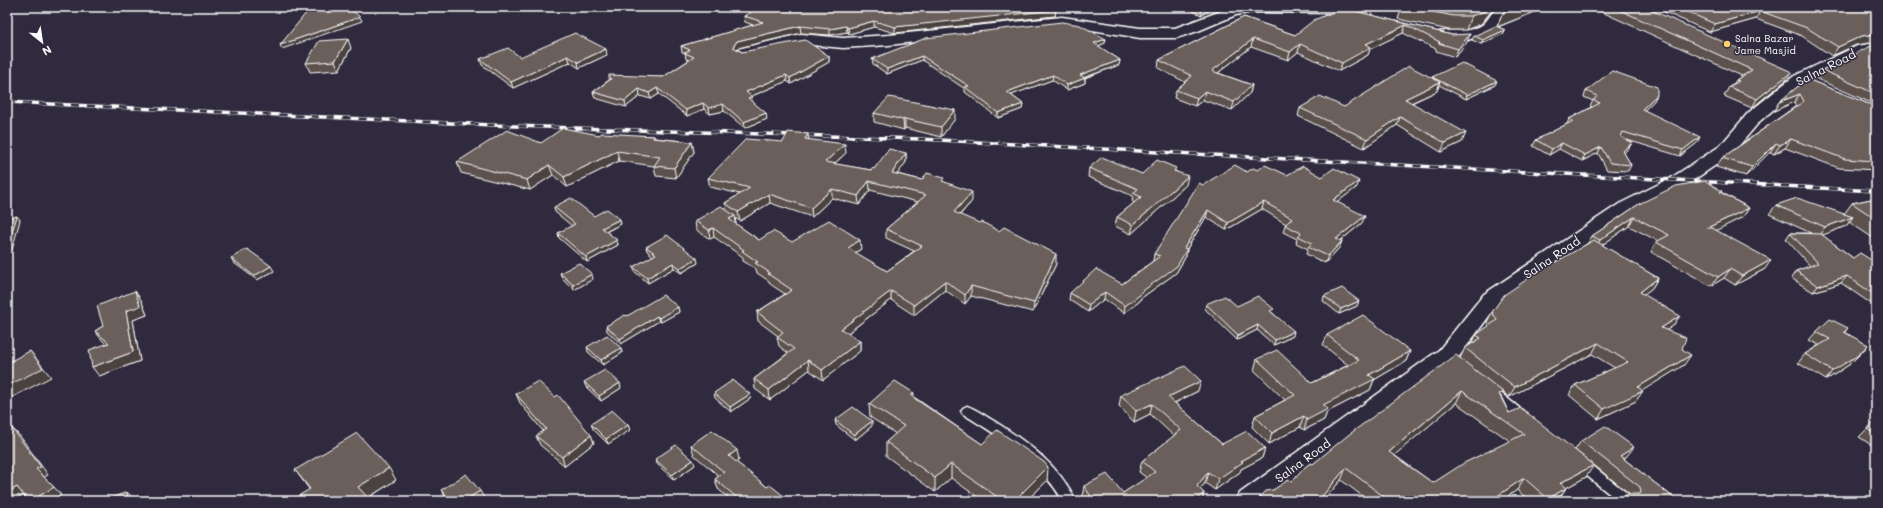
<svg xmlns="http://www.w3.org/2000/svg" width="1883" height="508" font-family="Mali,sans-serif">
  <rect width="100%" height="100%" fill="#2f2a3d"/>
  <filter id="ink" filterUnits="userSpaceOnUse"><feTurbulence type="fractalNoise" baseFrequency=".025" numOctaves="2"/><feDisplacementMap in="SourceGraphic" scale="8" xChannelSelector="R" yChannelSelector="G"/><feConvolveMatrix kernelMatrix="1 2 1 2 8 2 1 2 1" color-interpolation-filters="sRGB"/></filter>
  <g filter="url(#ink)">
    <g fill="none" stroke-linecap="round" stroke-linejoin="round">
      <!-- lane casing -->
      <g stroke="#fff" stroke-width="3">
        <path id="lane" d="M 1493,389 L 1497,390 L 1528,415 L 1530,418 L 1528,421 L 1524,423 L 1520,421 L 1489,396 L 1487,393 L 1489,390 Z
          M 967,406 C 976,409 985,416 994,421 C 1027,442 1059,465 1076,501 L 1063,501 C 1040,461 1002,438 963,414 L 961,411 L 963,408 Z
          M 1580,458 L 1584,459 L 1632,497 L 1633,501 L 1618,501 L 1576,467 L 1574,463 L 1576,459 Z"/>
      </g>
      <!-- street casing -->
      <g stroke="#fff" stroke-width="3">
        <path id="street" d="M 1232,7 L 1346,7 L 1370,12 L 1372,15 L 1370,18 L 1365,19 L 1334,13 L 1252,12 L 1236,15 L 1198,31 L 1176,38 L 1140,38 L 1062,25 L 889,45 L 843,48 L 801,44 L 743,57 L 738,55 L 735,52 L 738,49 L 801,34 L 843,38 L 889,35 L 1062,17 L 1140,28 L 1175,28 Z
          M 1499,7 L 1517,7 L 1504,16 L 1492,31 L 1468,40 L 1439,38 L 1436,35 L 1439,32 C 1452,28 1469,34 1482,25 C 1489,20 1491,11 1499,7 Z
          M 1876,43 L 1876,53 L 1865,53 L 1806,82 L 1760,121 L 1732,154 L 1685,186 L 1633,212 L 1498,304 L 1455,362 L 1268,501 L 1236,501 L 1240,493 L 1439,350 L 1484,294 L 1619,204 L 1671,178 L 1720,146 L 1748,113 L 1794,76 L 1857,46 Z"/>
      </g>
      <!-- lane -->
      <use href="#lane" fill="#2f2a3d" fill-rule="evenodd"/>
      <!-- street -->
      <use href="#street" fill="#2f2a3d" fill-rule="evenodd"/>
      <!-- rail casing -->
      <g stroke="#fff" stroke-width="3.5">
        <path id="rail" d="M 7,102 L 514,126 L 920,139 L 1876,191"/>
      </g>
      <!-- rail -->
      <use href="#rail" stroke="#2f2a3d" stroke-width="2.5" stroke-dasharray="8" stroke-linecap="butt"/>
    </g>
    <!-- wall -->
    <path fill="#5b514d" stroke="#fff" fill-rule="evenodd" d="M 606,7 L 622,7 L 616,13 Z
      M 760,7 L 1069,7 L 1055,10 L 1055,16 L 895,33 L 874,27 L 849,34 L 847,32 L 830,35 L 801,33 L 738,48 L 737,49 L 742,52 L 829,56 L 829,62 L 791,84 L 787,81 L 752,96 L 753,103 L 767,119 L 745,128 L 724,111 L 710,114 L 704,109 L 687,116 L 659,94 L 651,99 L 640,96 L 626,107 L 595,98 L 593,92 L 609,80 L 609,78 L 663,77 L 689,60 L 686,59 L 685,53 L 682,52 L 681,46 L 753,25 L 745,22 L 744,16 Z
      M 1114,7 L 1127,7 L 1120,10 Z
      M 1185,7 L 1216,7 L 1201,15 Z
      M 1402,7 L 1496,7 L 1493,9 L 1481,24 L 1466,30 L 1449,30 L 1398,19 Z
      M 1508,7 L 1556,7 L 1547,11 L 1542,9 L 1498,27 L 1505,30 L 1503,34 L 1481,44 L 1472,40 L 1474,36 L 1497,27 L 1503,13 Z
      M 1591,7 L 1644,7 L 1786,80 L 1752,108 L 1724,96 L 1729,87 L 1733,85 L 1736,80 L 1742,76 Z
      M 1653,7 L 1685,7 L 1689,9 L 1876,7 L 1856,45 L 1832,56 L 1802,36 L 1756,19 L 1710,32 Z
      M 1343,8 L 1452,35 L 1467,42 L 1455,57 L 1436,51 L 1436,49 L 1403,33 L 1370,49 L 1368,55 L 1339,71 L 1298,52 L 1288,60 L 1251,47 L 1218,73 L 1252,85 L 1250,93 L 1232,110 L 1203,100 L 1195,106 L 1174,98 L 1176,90 L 1185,82 L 1158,68 L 1159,60 L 1244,17 L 1295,35 Z
      M 1105,43 L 1098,46 L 1120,60 L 1119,65 L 1085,78 L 1085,83 L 1067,90 L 1052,80 L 1011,95 L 1023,104 L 1022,109 L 998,118 L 965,92 L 965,89 L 922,60 L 887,74 L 873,64 L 872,59 Z
      M 1876,46 L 1876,105 L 1817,79 L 1822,70 Z
      M 351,48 L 339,70 L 310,72 L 306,63 Z
      M 607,55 L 579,68 L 570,62 L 513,88 L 482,65 L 480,59 L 520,57 Z
      M 1432,77 L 1495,85 L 1466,99 L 1439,85 L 1437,91 L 1412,103 L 1462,142 L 1441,152 L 1397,125 L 1364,148 L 1298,116 L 1300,108 L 1344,107 L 1432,78 Z
      M 1807,79 L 1876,107 L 1876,170 L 1839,168 L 1785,148 L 1774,154 L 1770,152 L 1746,176 L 1716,167 L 1722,158 L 1796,106 L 1794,102 L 1774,111 L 1779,102 Z
      M 1586,91 L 1654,101 L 1644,110 L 1697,143 L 1680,156 L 1627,140 L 1632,143 L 1628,149 L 1624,153 L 1631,165 L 1628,171 L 1607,170 L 1598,153 L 1582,161 L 1559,149 L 1549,155 L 1533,146 L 1536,140 L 1567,124 L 1569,119 L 1592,107 L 1590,106 L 1593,101 L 1584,97 Z
      M 874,113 L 955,119 L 941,137 L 905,128 L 904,130 L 874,122 Z
      M 599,135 L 654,136 L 655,138 L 692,142 L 694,152 L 676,178 L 656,176 L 654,166 L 619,161 L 567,187 L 553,175 L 530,190 L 461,173 L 457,162 L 541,143 Z
      M 808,140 L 846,153 L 834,164 L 871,170 L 906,153 L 906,162 L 897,174 L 922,180 L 944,182 L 972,201 L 960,215 L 1056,264 L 1033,312 L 971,296 L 965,304 L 945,290 L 914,315 L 891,300 L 848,333 L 860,341 L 860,351 L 823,380 L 809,370 L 770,400 L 755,389 L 754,379 L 788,353 L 779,346 L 777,337 L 778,336 L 758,321 L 757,312 L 785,294 L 770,284 L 769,281 L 757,273 L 756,269 L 743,261 L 743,257 L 714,237 L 710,239 L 696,230 L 695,221 L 726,209 L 725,203 L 740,194 L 710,187 L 708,178 ZM 870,190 L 918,202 L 886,229 L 886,238 L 914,251 L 887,271 L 855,253 L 861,249 L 759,240 L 736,224 L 735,218 L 740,221 L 770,203 L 812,217 L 832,198 L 859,205 Z
      M 1089,168 L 1142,174 L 1176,171 L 1186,185 L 1131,234 L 1115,226 L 1117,217 L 1134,203 L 1132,201 L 1133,196 L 1088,177 Z
      M 1258,170 L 1287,175 L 1322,177 L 1357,187 L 1337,202 L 1362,223 L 1340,241 L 1342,241 L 1339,248 L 1325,263 L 1306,254 L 1308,249 L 1296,243 L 1297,239 L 1283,232 L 1285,225 L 1286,224 L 1262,209 L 1226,230 L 1206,217 L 1187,249 L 1186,256 L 1176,273 L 1140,299 L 1140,301 L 1124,313 L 1104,299 L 1088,312 L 1069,300 L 1070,293 L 1122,284 L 1153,261 L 1154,254 L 1203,185 L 1247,172 Z
      M 1722,191 L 1721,192 L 1749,208 L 1743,217 L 1716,230 L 1765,269 L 1735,285 L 1724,278 L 1711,286 L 1651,252 L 1656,242 L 1658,241 L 1629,226 L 1602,245 L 1658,278 L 1652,288 L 1644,294 L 1673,326 L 1666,330 L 1682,349 L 1684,365 L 1642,390 L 1636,401 L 1598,419 L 1569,395 L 1575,385 L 1615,368 L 1592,354 L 1509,397 L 1480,375 L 1501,396 L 1509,413 L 1586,477 L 1566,488 L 1558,500 L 1557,501 L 1530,501 L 1517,490 L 1501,501 L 1369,501 L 1341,480 L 1323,501 L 1256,501 L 1273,490 L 1292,482 L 1313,464 L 1460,358 L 1465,348 L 1472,344 L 1476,335 L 1489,326 L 1487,322 L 1492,312 L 1588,243 L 1592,236 L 1639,204 ZM 1456,403 L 1510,441 L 1433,483 L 1394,455 Z
      M 1876,198 L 1876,240 L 1849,222 L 1846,226 L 1822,235 L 1853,258 L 1876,263 L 1876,307 L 1841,283 L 1813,292 L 1791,278 L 1796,271 L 1810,266 L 1786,239 L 1790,233 L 1811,233 L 1769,214 L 1776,205 L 1844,214 L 1852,203 Z
      M 554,207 L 594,216 L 621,224 L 606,232 L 617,240 L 618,245 L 587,262 L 559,238 L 558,233 L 572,226 L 555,212 Z
      M 646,247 L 698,263 L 681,273 L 674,268 L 648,283 L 635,272 L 633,267 L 653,256 L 647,251 Z
      M 231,258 L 274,271 L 257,280 L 234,263 Z
      M 560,273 L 593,279 L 574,290 L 562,278 Z
      M 135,291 L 141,300 L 147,315 L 133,320 L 140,361 L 99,376 L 106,344 L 102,340 L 95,331 L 103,326 Z
      M 1324,296 L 1357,306 L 1339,314 L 1323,301 Z
      M 1206,304 L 1237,306 L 1273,313 L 1293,336 L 1274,345 L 1257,330 L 1237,340 L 1205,309 Z
      M 678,307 L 679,312 L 661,322 L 659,321 L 621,344 L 607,331 L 606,326 L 627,316 Z
      M 1848,328 L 1844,333 L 1868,345 L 1861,353 L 1850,364 L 1826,380 L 1798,363 L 1805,354 L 1819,345 L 1809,340 L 1816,332 Z
      M 1327,335 L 1410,351 L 1406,361 L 1374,380 L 1370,390 L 1327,412 L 1324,420 L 1304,430 L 1300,427 L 1269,444 L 1252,427 L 1255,416 L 1285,400 L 1254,370 L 1257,359 L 1312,383 L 1348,365 L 1323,345 Z
      M 587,347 L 621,348 L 622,353 L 603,365 L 588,352 Z
      M 584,382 L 621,388 L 601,401 L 586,387 Z
      M 1198,391 L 1175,403 L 1222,444 L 1265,448 L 1262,458 L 1241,469 L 1240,472 L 1215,490 L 1205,483 L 1200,489 L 1204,493 L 1202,501 L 1085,501 L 1082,497 L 1084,486 L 1123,493 L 1147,478 L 1139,472 L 1142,461 L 1174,436 L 1150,414 L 1134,422 L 1119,406 L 1121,395 Z
      M 714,393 L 751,398 L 731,412 L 715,398 Z
      M 914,393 L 914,397 L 982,444 L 1047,481 L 1026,501 L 983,501 L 951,478 L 935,492 L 886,456 L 886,442 L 896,434 L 870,417 L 869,404 Z
      M 516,394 L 591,435 L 594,443 L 565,466 L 540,445 L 536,436 L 543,431 L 520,403 Z
      M 835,420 L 872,426 L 855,440 L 836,425 Z
      M 1876,421 L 1876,448 L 1859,437 L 1867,429 Z
      M 591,424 L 628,425 L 630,430 L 608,444 L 593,429 Z
      M 1581,441 L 1627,456 L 1624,459 L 1678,501 L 1630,494 L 1575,450 Z
      M 691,445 L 739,460 L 736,462 L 767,487 L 790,501 L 732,501 L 718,489 L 715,479 L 719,476 L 694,455 Z
      M 655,459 L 695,465 L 674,480 L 657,464 Z
      M 295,470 L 396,480 L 368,498 L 309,489 Z
      M 441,490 L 485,500 L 484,501 L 448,501 Z"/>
    <!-- shaded-wall -->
    <path fill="#4a423f" stroke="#fff" d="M 616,7 L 622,7 L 616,13 L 615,8 Z
      M 1048,7 L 1069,7 L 1053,11 L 1056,10 L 1055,16 L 895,33 L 895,27 Z
      M 1121,7 L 1127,7 L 1120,10 Z
      M 1202,7 L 1216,7 L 1201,15 Z
      M 1489,7 L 1496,7 L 1493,9 L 1481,24 L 1466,30 L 1471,16 Z
      M 1519,7 L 1542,7 L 1542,9 L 1497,27 L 1503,13 Z
      M 1548,7 L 1556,7 L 1547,11 Z
      M 1760,11 L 1756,19 L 1710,32 L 1715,24 Z
      M 360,17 L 362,21 L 282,49 L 280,45 Z
      M 874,21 L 874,27 L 849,34 L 848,28 Z
      M 1406,25 L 1403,33 L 1370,49 L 1368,55 L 1339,71 L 1342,63 L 1366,44 Z
      M 800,26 L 801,33 L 738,48 L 734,53 L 733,47 L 737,41 Z
      M 846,26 L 847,32 L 830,35 L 830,29 Z
      M 1505,30 L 1503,34 L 1481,44 L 1483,40 Z
      M 1470,34 L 1467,42 L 1455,57 L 1458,49 Z
      M 1876,34 L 1876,42 L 1856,45 L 1832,56 L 1838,47 L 1862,36 Z
      M 348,39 L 351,48 L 339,70 L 335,61 Z
      M 1106,39 L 1105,43 L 1093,48 L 1094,43 Z
      M 1253,39 L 1251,47 L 1210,79 L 1212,71 Z
      M 1300,44 L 1298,52 L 1288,60 L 1290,52 Z
      M 606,49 L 607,55 L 579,68 L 578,62 Z
      M 568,56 L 570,62 L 513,88 L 511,82 Z
      M 829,56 L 829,62 L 791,84 L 790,78 Z
      M 922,56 L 922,60 L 887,74 L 887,69 Z
      M 1120,60 L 1119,65 L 1080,79 L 1080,75 Z
      M 1792,72 L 1786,80 L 1752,108 L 1757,99 Z
      M 786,75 L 787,81 L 747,98 L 746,92 Z
      M 1053,75 L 1052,80 L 1006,97 L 1007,92 Z
      M 1085,78 L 1085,83 L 1067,90 L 1067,85 Z
      M 1497,81 L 1495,85 L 1466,99 L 1467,95 Z
      M 1440,82 L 1437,91 L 1402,107 L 1405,99 Z
      M 1252,85 L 1250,93 L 1232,110 L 1234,102 Z
      M 657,88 L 659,94 L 651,99 L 649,93 Z
      M 639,89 L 640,96 L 626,107 L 625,101 Z
      M 1205,91 L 1203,100 L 1195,106 L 1197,98 Z
      M 1800,94 L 1794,102 L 1774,111 L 1779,102 Z
      M 1657,95 L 1654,101 L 1639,115 L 1642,109 Z
      M 752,97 L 753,103 L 748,98 Z
      M 703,103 L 704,109 L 687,116 L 686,110 Z
      M 723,104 L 724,111 L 710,114 L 709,108 Z
      M 1023,104 L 1022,109 L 998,118 L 998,113 Z
      M 955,110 L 955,119 L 941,137 L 941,127 Z
      M 766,113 L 767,119 L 745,128 L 744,122 Z
      M 1400,117 L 1397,125 L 1364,148 L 1367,139 Z
      M 905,119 L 905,128 L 904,130 L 903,120 Z
      M 1466,133 L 1462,142 L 1441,152 L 1445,143 Z
      M 808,134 L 809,143 L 805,139 Z
      M 1700,137 L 1697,143 L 1680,156 L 1683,150 Z
      M 1791,139 L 1785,148 L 1774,154 L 1780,145 Z
      M 692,142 L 694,152 L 676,178 L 674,168 Z
      M 1562,143 L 1559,149 L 1549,155 L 1552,149 Z
      M 1632,143 L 1628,149 L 1620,157 L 1623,151 Z
      M 1776,143 L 1770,152 L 1746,176 L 1752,167 Z
      M 845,144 L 846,153 L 826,171 L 825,162 Z
      M 1601,147 L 1598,153 L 1582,161 L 1585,155 Z
      M 617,151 L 619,161 L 567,187 L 564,177 Z
      M 906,153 L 906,162 L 892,182 L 892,173 Z
      M 549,165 L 553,175 L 530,190 L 527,180 Z
      M 1188,176 L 1186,185 L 1131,234 L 1133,225 Z
      M 869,181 L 870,190 L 859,205 L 858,196 Z
      M 1359,181 L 1357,187 L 1331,207 L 1333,200 Z
      M 832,189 L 832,198 L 812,217 L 811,208 Z
      M 972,192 L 972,201 L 954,221 L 954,212 Z
      M 769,194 L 770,203 L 740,221 L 738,212 Z
      M 1264,202 L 1262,209 L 1226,230 L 1228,223 Z
      M 1749,208 L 1743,217 L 1701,238 L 1707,228 Z
      M 1208,210 L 1206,217 L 1183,255 L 1184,248 Z
      M 17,216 L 20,220 L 12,250 L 8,251 L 7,255 L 7,245 Z
      M 735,216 L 736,225 L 729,219 Z
      M 1365,216 L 1362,223 L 1334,246 L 1336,239 Z
      M 1634,217 L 1629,226 L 1595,250 L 1600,240 Z
      M 1853,217 L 1846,226 L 1818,237 L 1825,227 Z
      M 620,219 L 621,224 L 603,233 L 602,228 Z
      M 713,228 L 714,237 L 710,239 L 709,230 Z
      M 617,240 L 618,245 L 587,262 L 586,257 Z
      M 860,240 L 861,249 L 848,257 L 848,248 Z
      M 1342,241 L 1339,248 L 1325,263 L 1328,256 Z
      M 1187,249 L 1186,256 L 1176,273 L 1140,299 L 1140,301 L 1124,313 L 1125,306 Z
      M 1056,254 L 1056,264 L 1033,312 L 1034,303 Z
      M 697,258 L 698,263 L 681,273 L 680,268 Z
      M 1771,260 L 1765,269 L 1735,285 L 1742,276 Z
      M 673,263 L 674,268 L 648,283 L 647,278 Z
      M 271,266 L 274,271 L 257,280 L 254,276 Z
      M 1730,269 L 1724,278 L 1711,286 L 1718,277 Z
      M 592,274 L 593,279 L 574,290 L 573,285 Z
      M 1847,276 L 1841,283 L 1813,292 L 1818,286 Z
      M 1658,278 L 1652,288 L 1634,302 L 1640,292 Z
      M 945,281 L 945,290 L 914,315 L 914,305 Z
      M 971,286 L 971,296 L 965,304 L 965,295 Z
      M 135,291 L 141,300 L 147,315 L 133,320 L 140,361 L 99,376 L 92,367 L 133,352 L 126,311 Z
      M 891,291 L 891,300 L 841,338 L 841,329 Z
      M 1105,292 L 1104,299 L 1088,312 L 1089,305 Z
      M 1359,301 L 1357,306 L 1339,314 L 1341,309 Z
      M 678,307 L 679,312 L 661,322 L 659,318 Z
      M 657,316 L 659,321 L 621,344 L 620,339 Z
      M 1680,316 L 1673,326 L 1655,338 L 1661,328 Z
      M 1258,325 L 1257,330 L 1237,340 L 1238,335 Z
      M 1294,331 L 1293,336 L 1274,345 L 1275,340 Z
      M 860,341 L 860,351 L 823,380 L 822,370 Z
      M 1598,343 L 1592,354 L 1509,397 L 1515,387 Z
      M 1868,345 L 1861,353 L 1850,364 L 1826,380 L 1832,371 Z
      M 621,348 L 622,353 L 603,365 L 601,360 Z
      M 30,351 L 51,377 L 7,400 L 7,386 Z
      M 1410,351 L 1406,361 L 1374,380 L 1370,390 L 1327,412 L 1324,420 L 1304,430 L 1307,420 L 1323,405 L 1369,375 Z
      M 1691,355 L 1684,365 L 1637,394 L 1643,391 L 1636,401 L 1598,419 L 1604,409 L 1638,387 Z
      M 808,360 L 809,370 L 770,400 L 769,390 Z
      M 1201,381 L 1198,391 L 1166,407 L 1168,397 Z
      M 620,383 L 621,388 L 601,401 L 599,396 Z
      M 1462,391 L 1456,403 L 1384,464 L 1389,452 Z
      M 750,394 L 751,398 L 731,412 L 730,407 Z
      M 1152,404 L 1150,414 L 1134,422 L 1136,411 Z
      M 1304,416 L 1300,427 L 1269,444 L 1272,433 Z
      M 872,421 L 872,426 L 855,440 L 854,435 Z
      M 628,425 L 630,430 L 608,444 L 606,439 Z
      M 12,428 L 20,436 L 48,475 L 44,477 L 36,469 Z
      M 591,435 L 594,443 L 565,466 L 562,457 Z
      M 1634,447 L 1627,456 L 1614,465 L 1620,456 Z
      M 1265,448 L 1262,458 L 1241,469 L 1240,472 L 1215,490 L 1218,479 L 1241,461 Z
      M 737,450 L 739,460 L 731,466 L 729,456 Z
      M 693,460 L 695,465 L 674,480 L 672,475 Z
      M 951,464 L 951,478 L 935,492 L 935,478 Z
      M 1594,465 L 1586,477 L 1553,495 L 1560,483 Z
      M 1048,467 L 1047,481 L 1026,501 L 1014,501 Z
      M 389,468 L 396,480 L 366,499 L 358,487 Z
      M 1346,468 L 1341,480 L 1323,501 L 1318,501 Z
      M 1208,472 L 1205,483 L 1194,496 L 1197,486 Z
      M 1524,478 L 1517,490 L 1501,501 L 1490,501 Z
      M 17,487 L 24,495 L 15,501 L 7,501 L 7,493 Z
      M 54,487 L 61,495 L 52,501 L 31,501 Z
      M 1566,488 L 1558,500 L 1557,501 L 1546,501 L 1548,499 Z
      M 480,491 L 485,500 L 484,501 L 464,501 Z
      M 127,492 L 136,501 L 128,501 Z
      M 1204,493 L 1202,501 L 1194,501 Z"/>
    <!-- building -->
    <path fill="#6a5e5a" stroke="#fff" fill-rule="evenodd" d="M 311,7 L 348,7 L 360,17 L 280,45 Z
      M 760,7 L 1050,7 L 1056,10 L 895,27 L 874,21 L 848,28 L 846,26 L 830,29 L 800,26 L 737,41 L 733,47 L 742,52 L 805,40 L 829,56 L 790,78 L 786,75 L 746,92 L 752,97 L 748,98 L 766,113 L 744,122 L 723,104 L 709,108 L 703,103 L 686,110 L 657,88 L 649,93 L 639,89 L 625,101 L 593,92 L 611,79 L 609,78 L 609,75 L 663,77 L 694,57 L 685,53 L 690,50 L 681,46 L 763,22 L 744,16 Z
      M 1408,7 L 1489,7 L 1486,11 L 1471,16 L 1454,16 Z
      M 1508,7 L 1519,7 L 1503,13 Z
      M 1613,7 L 1644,7 L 1792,72 L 1757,99 L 1729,87 L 1739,81 L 1736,80 L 1752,70 Z
      M 1676,7 L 1685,7 L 1689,9 L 1695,7 L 1876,7 L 1876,34 L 1862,36 L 1838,47 L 1807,28 L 1760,11 L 1715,24 Z
      M 1343,8 L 1452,35 L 1470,34 L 1458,49 L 1438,43 L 1440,42 L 1406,25 L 1366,44 L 1371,47 L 1342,63 L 1300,44 L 1290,52 L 1253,39 L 1212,71 L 1252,85 L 1234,102 L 1205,91 L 1197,98 L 1176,90 L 1192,76 L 1159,60 L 1244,17 L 1295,35 L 1314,20 Z
      M 1062,22 L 1080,25 L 1106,39 L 1094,43 L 1120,60 L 1080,75 L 1085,78 L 1067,85 L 1053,75 L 1007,92 L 1023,104 L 998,113 L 965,87 L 969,86 L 922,56 L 887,69 L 872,59 L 926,38 Z
      M 1496,26 L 1505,30 L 1483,40 L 1474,36 Z
      M 575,33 L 606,49 L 578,62 L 568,56 L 511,82 L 480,59 L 508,48 L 520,57 Z
      M 348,39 L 335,61 L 306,63 L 319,41 Z
      M 1871,46 L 1876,46 L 1876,94 L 1822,70 Z
      M 1462,63 L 1497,81 L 1467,95 L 1432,77 Z
      M 1409,66 L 1440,82 L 1405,99 L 1466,133 L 1445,143 L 1400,117 L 1367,139 L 1300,108 L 1320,96 L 1344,107 Z
      M 1612,71 L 1657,87 L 1657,95 L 1642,109 L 1700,137 L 1683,150 L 1623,132 L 1621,137 L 1632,143 L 1623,151 L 1631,165 L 1610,163 L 1601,147 L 1585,155 L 1562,143 L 1552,149 L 1536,140 L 1573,121 L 1569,119 L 1600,103 L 1593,100 L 1598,96 L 1586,91 Z
      M 1807,79 L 1876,107 L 1876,161 L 1845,159 L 1791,139 L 1780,145 L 1776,143 L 1752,167 L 1722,158 L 1804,101 L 1800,94 L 1779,102 Z
      M 889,97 L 955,110 L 941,127 L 905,119 L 903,120 L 874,113 Z
      M 563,128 L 599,135 L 602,133 L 654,136 L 653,138 L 692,142 L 674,168 L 654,166 L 660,157 L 617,151 L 564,177 L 549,165 L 527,180 L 457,162 L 507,130 L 541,143 Z
      M 788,132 L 808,134 L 805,139 L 845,144 L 825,162 L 871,170 L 872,168 L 874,169 L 889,149 L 906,153 L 892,173 L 922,180 L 927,173 L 944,178 L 942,181 L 972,192 L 954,212 L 979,223 L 982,222 L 999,231 L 1004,227 L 1056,254 L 1034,303 L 971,286 L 965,295 L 945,281 L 914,305 L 891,291 L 841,329 L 860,341 L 822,370 L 808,360 L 769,390 L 754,379 L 794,349 L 777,337 L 783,332 L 757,312 L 792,290 L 768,274 L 770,273 L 755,263 L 758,262 L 742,251 L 744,250 L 713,228 L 709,230 L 695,221 L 721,206 L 735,216 L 729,219 L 759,240 L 773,231 L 792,242 L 829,220 L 860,240 L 848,248 L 887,271 L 922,246 L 886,229 L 926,195 L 869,181 L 858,196 L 832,189 L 811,208 L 769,194 L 738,212 L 725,203 L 750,188 L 708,178 L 746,139 L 783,142 Z
      M 1102,157 L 1142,174 L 1157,160 L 1176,168 L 1174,171 L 1188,176 L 1133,225 L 1117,217 L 1141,197 L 1133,193 L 1138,189 L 1089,168 Z
      M 1235,165 L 1247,172 L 1253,168 L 1258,170 L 1265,165 L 1287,175 L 1303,166 L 1322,177 L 1334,168 L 1359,181 L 1333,200 L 1365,216 L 1336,239 L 1342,241 L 1328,256 L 1308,247 L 1312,243 L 1298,236 L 1301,233 L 1285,225 L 1292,218 L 1264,202 L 1228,223 L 1208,210 L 1184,248 L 1187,249 L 1177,266 L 1140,293 L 1141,294 L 1125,306 L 1105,292 L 1089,305 L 1070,293 L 1096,269 L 1122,284 L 1160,256 L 1154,254 L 1199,183 L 1203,185 Z
      M 1705,181 L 1722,191 L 1720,192 L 1749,208 L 1707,228 L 1712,228 L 1771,260 L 1742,276 L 1730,269 L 1718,277 L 1656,242 L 1669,235 L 1634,217 L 1600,240 L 1592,236 L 1639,204 L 1676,186 Z
      M 571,198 L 594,216 L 607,209 L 620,219 L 602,228 L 617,240 L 586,257 L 558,233 L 575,224 L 554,207 Z
      M 1797,198 L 1853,217 L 1825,227 L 1776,205 Z
      M 1876,198 L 1876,219 L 1852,203 Z
      M 17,216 L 8,245 L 7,245 L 7,218 Z
      M 1790,233 L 1821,234 L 1853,258 L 1860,253 L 1876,263 L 1876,296 L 1847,276 L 1818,286 L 1796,271 L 1818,263 Z
      M 667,235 L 697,258 L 680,268 L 673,263 L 647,278 L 633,267 L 656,254 L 646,247 Z
      M 1594,240 L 1658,278 L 1640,292 L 1680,316 L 1661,328 L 1686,338 L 1682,349 L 1691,355 L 1638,387 L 1643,391 L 1604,409 L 1575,385 L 1628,362 L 1598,343 L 1515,387 L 1465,348 L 1481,338 L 1476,335 L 1497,320 L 1492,312 L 1504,295 L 1535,274 Z
      M 247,249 L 271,266 L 254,276 L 231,258 Z
      M 579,263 L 592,274 L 573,285 L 560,273 Z
      M 1342,288 L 1359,301 L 1341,309 L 1324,296 Z
      M 135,291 L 140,306 L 126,311 L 133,352 L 92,367 L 89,350 L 109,343 L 95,331 L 103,326 L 97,306 Z
      M 663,295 L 678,307 L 659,318 L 657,316 L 620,339 L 606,326 L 625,315 L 627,316 Z
      M 1225,296 L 1237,306 L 1258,296 L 1274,309 L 1270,311 L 1294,331 L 1275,340 L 1258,325 L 1238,335 L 1206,304 Z
      M 1363,315 L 1410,351 L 1369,375 L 1375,379 L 1323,405 L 1328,409 L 1307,420 L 1304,416 L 1272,433 L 1255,416 L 1295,395 L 1257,359 L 1277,350 L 1312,383 L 1359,360 L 1327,335 Z
      M 1830,319 L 1848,328 L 1844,332 L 1868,345 L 1857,356 L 1832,371 L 1805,354 L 1830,339 L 1816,332 Z
      M 607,335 L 621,348 L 601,360 L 587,347 Z
      M 30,351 L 43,368 L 7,386 L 7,363 Z
      M 1456,355 L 1503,392 L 1499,394 L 1509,413 L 1521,408 L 1594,465 L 1560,483 L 1566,488 L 1548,499 L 1524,478 L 1490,501 L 1375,501 L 1383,496 L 1346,468 L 1318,501 L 1319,501 L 1256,501 L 1266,491 L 1273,490 L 1288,480 L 1292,482 L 1306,466 L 1311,463 L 1313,464 L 1347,436 ZM 1462,391 L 1524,434 L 1464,463 L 1433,483 L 1389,452 Z
      M 1185,366 L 1201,381 L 1168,397 L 1222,444 L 1247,431 L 1265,448 L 1241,461 L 1243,462 L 1218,479 L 1208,472 L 1197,486 L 1204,493 L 1194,501 L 1094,501 L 1084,486 L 1107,474 L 1123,493 L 1155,472 L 1142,461 L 1181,430 L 1152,404 L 1136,411 L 1121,395 Z
      M 605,370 L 620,383 L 599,396 L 584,382 Z
      M 733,380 L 750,394 L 730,407 L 714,393 Z
      M 538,381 L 555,397 L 558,395 L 591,435 L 562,457 L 536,436 L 546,429 L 516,394 Z
      M 895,381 L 914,393 L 911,396 L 982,444 L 997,430 L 1044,462 L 1048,467 L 1014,501 L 1003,501 L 951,464 L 935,478 L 886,442 L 904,426 L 869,404 Z
      M 853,407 L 872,421 L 854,435 L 835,420 Z
      M 612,410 L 628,425 L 606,439 L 591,424 Z
      M 1876,421 L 1876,435 L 1867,429 Z
      M 1605,426 L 1634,447 L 1620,456 L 1678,501 L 1614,501 L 1628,494 L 1640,494 L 1641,492 L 1640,487 L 1581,441 Z
      M 12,428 L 41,467 L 36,469 L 54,487 L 31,501 L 28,501 L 17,487 L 7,493 L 7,457 L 9,456 L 7,454 L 7,431 Z
      M 712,430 L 737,450 L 729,456 L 767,487 L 770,485 L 790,501 L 748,501 L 745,499 L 743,501 L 741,501 L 715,479 L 724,472 L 691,445 Z
      M 357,433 L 389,468 L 358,487 L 371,501 L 290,501 L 310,489 L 295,470 Z
      M 676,445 L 693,460 L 672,475 L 655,459 Z
      M 466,474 L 480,491 L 464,501 L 451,501 L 441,490 Z
      M 127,492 L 128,501 L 103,501 Z"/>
  </g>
  <!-- markers -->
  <circle fill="#ffd166" stroke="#2f2a3d" stroke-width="1.5" cx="1727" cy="44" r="4"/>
  <g text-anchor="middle" stroke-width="3" stroke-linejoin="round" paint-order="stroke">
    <!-- far-poi labels -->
    <g font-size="10" fill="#fff" stroke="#2f2a3d" text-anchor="start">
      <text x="1735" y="42">Salna Bazar<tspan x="1735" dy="12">Jame Masjid</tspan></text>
    </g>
    <!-- street labels -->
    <g font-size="12" fill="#fff" stroke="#2f2a3d">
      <text transform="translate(1826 68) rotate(-27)" y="4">Salna Road</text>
      <text transform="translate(1552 258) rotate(-34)" y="4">Salna Road</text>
      <text transform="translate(1303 461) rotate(-36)" y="4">Salna Road</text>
    </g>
  </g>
  <!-- margin -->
  <rect width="1883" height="508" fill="none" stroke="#2f2a3d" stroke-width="24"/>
  <rect x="12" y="12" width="1859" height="484" fill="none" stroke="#fff" stroke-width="1.5" filter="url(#ink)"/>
  <!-- north arrow -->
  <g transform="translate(42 42) rotate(150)" stroke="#2f2a3d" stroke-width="3" paint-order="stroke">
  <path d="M0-3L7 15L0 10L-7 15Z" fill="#ffffff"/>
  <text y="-6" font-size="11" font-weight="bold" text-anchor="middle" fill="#ffffff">N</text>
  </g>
</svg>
